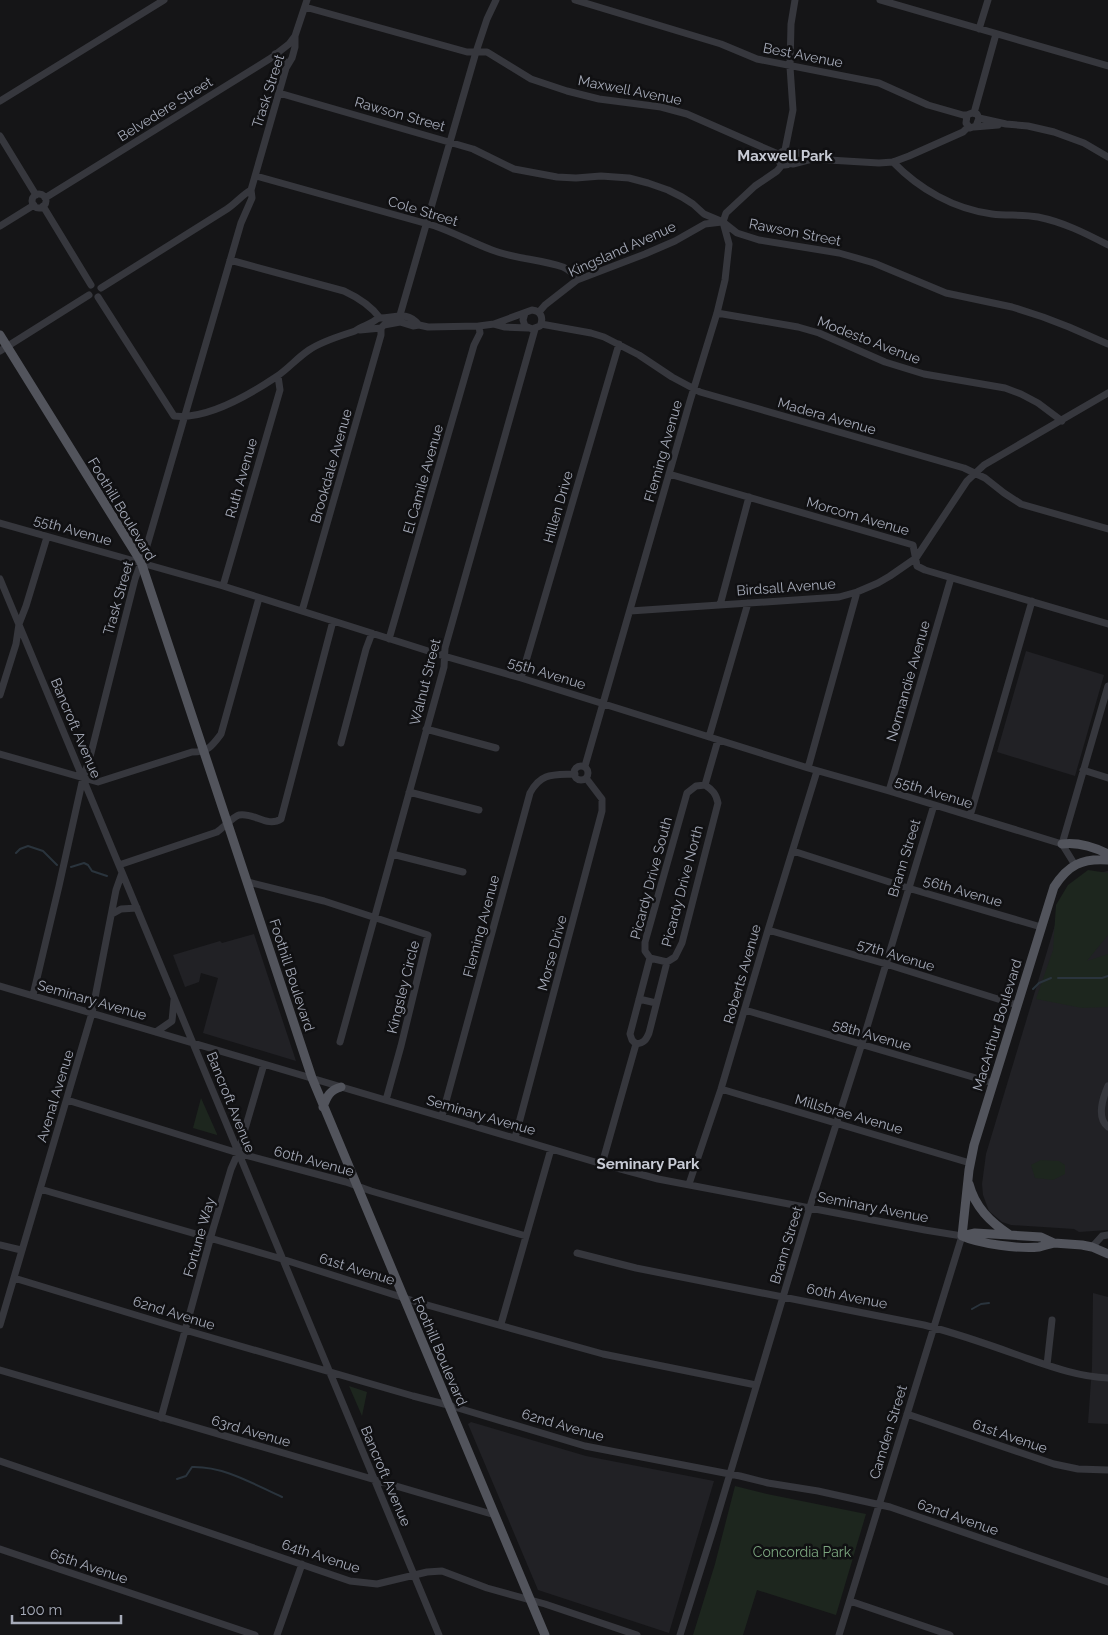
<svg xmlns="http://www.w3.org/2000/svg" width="1108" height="1635" font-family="Raleway,sans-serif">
  <rect width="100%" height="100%" fill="#151517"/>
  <!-- built -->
  <path fill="#212125" d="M 1026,651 L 1104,675 L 1075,776 L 997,752 Z
    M 1108,871 L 1108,1230 L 1079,1232 L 1074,1229 L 1011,1225 L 1002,1222 L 989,1211 L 983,1195 L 982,1184 L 986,1154 L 1058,915 L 1088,875 Z
    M 254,934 L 296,1061 L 203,1033 L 218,978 L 201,973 L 199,982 L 185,987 L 173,955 L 220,941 L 222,943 Z
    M 1093,1293 L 1108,1297 L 1108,1424 L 1088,1423 L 1092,1367 Z
    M 471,1422 L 586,1456 L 714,1481 L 669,1633 L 538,1590 L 468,1424 Z"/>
  <!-- green -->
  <path fill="#1d261e" d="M 1088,870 L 1108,873 L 1108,935 L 1087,961 L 1108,954 L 1108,1007 L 1082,1008 L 1036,999 L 1053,950 L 1056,905 L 1068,885 Z
    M 201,1098 L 217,1134 L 217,1135 L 193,1128 Z
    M 1041,1160 L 1059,1161 L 1065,1165 L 1065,1174 L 1053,1180 L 1035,1178 L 1031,1165 Z
    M 349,1386 L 367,1392 L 362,1416 Z
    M 735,1486 L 767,1494 L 866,1514 L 836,1615 L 757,1590 L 743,1635 L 693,1635 L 715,1564 Z"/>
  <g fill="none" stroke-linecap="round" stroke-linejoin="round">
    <!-- stream -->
    <path stroke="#2a343d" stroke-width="2" d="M 16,853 L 20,849 L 28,846 L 43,851 L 57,865
      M 71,867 L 84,863 L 88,865 L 92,871 L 107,876
      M 1058,978 L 1102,978 L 1108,976
      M 1033,989 L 1039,983 L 1051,978
      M 972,1309 L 981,1304 L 989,1303
      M 177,1479 L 186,1476 L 192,1467 C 224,1466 253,1484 282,1497"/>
    <!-- minor -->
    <path stroke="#36373d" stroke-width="7" d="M 575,0 L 721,44 L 757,59 L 879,83 L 928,105 L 963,115 L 967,115
      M 880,0 L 1108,66
      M 305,7 L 467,52 L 487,52 L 531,79 L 567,91 L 599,99 L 661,107 L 687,114 L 778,154
      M 979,29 L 988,0
      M 275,54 L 288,64
      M 279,93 L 473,149 L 514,169 L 557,177 L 576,178 L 601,176 L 629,178 L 648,183 L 668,190 L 682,197 L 693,204 L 704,214 L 723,222 L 737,233 L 759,240 L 839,253 L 874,263 L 946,293 L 1012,307 L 1043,317 L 1069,327 L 1108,344
      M 0,101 L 164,0
      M 972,113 L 977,114 L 979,118 L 976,126 L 970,128 L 966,123 L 967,115 Z
      M 974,113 L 996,34
      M 979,118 L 1006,124 L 1028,126 L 1054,132 L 1084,143 L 1108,157
      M 974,127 L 998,125
      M 0,136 L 36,195
      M 785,150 L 793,110 L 790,67 L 791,24 L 795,0
      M778 158a7 7 0 1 1 14 0a7 7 0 1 1-14 0Z
      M 788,151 L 799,153 L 812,159 L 879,163 L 893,162 L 909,156 L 963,132 L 968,127
      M 893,162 C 919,189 954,209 992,214 C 1007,216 1023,214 1038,217 C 1063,222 1085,233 1108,245
      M 789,163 L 793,164 L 812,159
      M 256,176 L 435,226 C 455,233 473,243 492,250 C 515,259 540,259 563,267 C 570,270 573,274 577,280
      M32 201a7 7 0 1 1 14 0a7 7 0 1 1-14 0Z
      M 45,198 L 271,58 L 289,44 L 295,36
      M 43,206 L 91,285
      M 0,226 L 34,205
      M 230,260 L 344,291 C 357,297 371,306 380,318
      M 101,288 L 227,209 C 236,203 242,195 251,190
      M 98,297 L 174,416 C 207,420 249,395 276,377 C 288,369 297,358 309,350 C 322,341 340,336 355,331 C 362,326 372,324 378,318 C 393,319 406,309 419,325
      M 539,312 L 545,305 L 577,280 L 645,254 L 675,241 L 705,224 L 722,222
      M 717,313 L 798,327 L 819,333 L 885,362 L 924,374 L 1005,388 L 1021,394 L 1038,403 L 1062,421
      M 400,322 L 400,315 L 476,52 L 487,19 L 496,0
      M 494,324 L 505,327 L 528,328
      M 541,324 L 591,333 L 604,337 L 639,355 L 672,377 L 700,392 L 964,468 L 985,478 L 1004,493 L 1021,504 L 1108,529
      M 360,330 L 381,328 L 384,325 L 400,322 L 413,326 L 419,325 L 428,327 L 479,326 L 494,324 L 532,310 C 541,311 544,318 540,326 L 532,329 L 525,326 L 523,320 L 525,313
      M 0,351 L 89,295
      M 669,474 L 913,545 L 917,566 L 925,570 L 1108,624
      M 0,523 L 223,586 L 444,656 L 521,678 L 808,768 L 889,791 L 1062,844 L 1075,865
      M 0,579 L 439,1635
      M 223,586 L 280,390 L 278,376
      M 720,605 L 749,497
      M 302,611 L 381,335 L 381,328
      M 630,611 L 839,597 L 857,592 L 878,583 L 890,576 L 916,558 L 967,481 L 984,465 L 1108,393
      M 389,639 L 474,345 L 480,333 L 479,326
      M 521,678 L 619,344
      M 0,695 L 16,644 L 19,624 L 26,606 L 47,537
      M 426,729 L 496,748
      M 709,737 L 748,603
      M 341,743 L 366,649 L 372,633
      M 0,754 L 98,782 L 192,752 C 208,752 212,746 221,734 L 259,598
      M 585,766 L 690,401 L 717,313 L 725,280 L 729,244 L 723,222 L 726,213 L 755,186 L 777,171 L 782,165
      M574 773a7 7 0 1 1 14 0a7 7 0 1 1-14 0Z
      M 808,768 L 857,592
      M 1083,770 L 1108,778
      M 705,785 L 718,740
      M 889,791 L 951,578
      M 409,792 L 479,810
      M 970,816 L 1032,601
      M 1062,844 L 1108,686
      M 793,851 L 908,888 L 1041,927
      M 392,854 L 463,872
      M 119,865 L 217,832 C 223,828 234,816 239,815 C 254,812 267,828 281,819 L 333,621
      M 248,882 L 324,901 L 428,935 L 401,1046 L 386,1100
      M 112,914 L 121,909 L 137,908
      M 768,930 L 886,964 L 1017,1005
      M 650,958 L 667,962
      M 0,986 L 602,1164 L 658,1179 L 925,1230 L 962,1236 L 839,1635
      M 33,995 L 59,886 L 83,778 L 89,761 L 135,579 L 146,549 L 241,223 L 252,198 L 251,190 L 286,68 L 292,58 L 295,47 L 295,36 L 307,0
      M 639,999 L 656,1003
      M 745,1010 L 993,1083
      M 156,1032 L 172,1021 L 174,1000
      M 340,1042 L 444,667 L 445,648 L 535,329
      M 636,1044 L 632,1040 L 630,1034 L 650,958 L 645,951 L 645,942 L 687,793 L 696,786 L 705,785
      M 636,1044 C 644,1043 646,1040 649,1033 L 667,962 L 675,957 L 682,943 L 718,803 C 716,794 713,790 705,785
      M 1108,1086 C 1103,1097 1096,1118 1108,1127
      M 721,1089 L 970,1163
      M 67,1100 L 238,1153 L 346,1182 L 371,1191 L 526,1236
      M 442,1116 L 530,793 C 541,772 554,775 575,774
      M 515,1138 L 602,811 L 602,799 L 586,778
      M 602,1164 L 636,1044
      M 689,1184 L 721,1089 L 768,930 L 817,771
      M 40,1189 L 282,1259 L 420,1303 L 603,1354 L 756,1385
      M 0,1245 L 21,1250
      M 1092,1247 L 1102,1236 L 1108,1235
      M 577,1253 L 636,1268 L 924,1325 C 959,1334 993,1346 1026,1358 C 1052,1367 1080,1377 1108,1378
      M 14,1278 L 185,1330 L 413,1396 L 448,1405 L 585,1446 L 740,1476 L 768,1483 L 818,1491 L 890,1507 L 1108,1582
      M 501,1324 L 551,1149
      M 0,1325 L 92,1013 L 116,890 L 122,873
      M 1047,1365 L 1052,1320
      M 0,1370 L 495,1515
      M 907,1414 L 1054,1464 L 1078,1469 L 1108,1470
      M 161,1418 L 213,1229 L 231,1169 L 238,1153 L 264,1064
      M 0,1461 L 350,1581 L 377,1584 L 427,1572 L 442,1571 L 487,1588 L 545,1604 L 637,1635
      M 0,1549 L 255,1635
      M 850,1601 L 950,1635
      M 277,1635 L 302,1564
      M 680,1635 L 714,1527 L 813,1197 L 864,1037 L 934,805"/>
    <!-- major -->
    <path stroke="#52545c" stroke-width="9" d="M 0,335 L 141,562 L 312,1078 L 545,1635
      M 1062,844 C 1077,842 1094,847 1108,854
      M 323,1107 C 327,1096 330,1090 341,1087
      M 969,1184 C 975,1207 990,1222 1010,1235
      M 962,1236 L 969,1170 L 974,1145 L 1054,887 C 1068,865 1082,858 1108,860
      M 962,1236 L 975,1233 L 1041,1237 L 1054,1243 L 1082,1245 L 1092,1247 L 1108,1254
      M 962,1236 C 979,1244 1020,1249 1039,1247 C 1044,1246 1049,1244 1054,1243"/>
  </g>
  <g text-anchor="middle" stroke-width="5" stroke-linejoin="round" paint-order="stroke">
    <!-- street labels -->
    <g font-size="14" fill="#a6abb9" stroke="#101012">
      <text transform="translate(803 55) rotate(11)" y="5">Best Avenue</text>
      <text transform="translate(630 90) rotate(11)" y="5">Maxwell Avenue</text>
      <text transform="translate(268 91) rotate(-72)" y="5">Trask Street</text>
      <text transform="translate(165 109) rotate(-32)" y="5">Belvedere Street</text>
      <text transform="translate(400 114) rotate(16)" y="5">Rawson Street</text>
      <text transform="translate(423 211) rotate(17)" y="5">Cole Street</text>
      <text transform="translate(795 232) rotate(11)" y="5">Rawson Street</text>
      <text transform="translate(622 249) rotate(-24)" y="5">Kingsland Avenue</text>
      <text transform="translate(869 340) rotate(21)" y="5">Modesto Avenue</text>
      <text transform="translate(827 416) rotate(16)" y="5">Madera Avenue</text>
      <text transform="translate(663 451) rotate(-74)" y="5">Fleming Avenue</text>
      <text transform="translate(331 466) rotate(-74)" y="5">Brookdale Avenue</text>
      <text transform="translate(241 478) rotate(-74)" y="5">Ruth Avenue</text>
      <text transform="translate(423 479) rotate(-74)" y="5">El Camile Avenue</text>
      <text transform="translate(558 507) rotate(-74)" y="5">Hillen Drive</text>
      <text transform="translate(122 509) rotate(59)" y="5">Foothill Boulevard</text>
      <text transform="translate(858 516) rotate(16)" y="5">Morcom Avenue</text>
      <text transform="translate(73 530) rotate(16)" y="5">55th Avenue</text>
      <text transform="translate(786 587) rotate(-4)" y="5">Birdsall Avenue</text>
      <text transform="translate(118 598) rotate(-74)" y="5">Trask Street</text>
      <text transform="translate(547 673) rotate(17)" y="5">55th Avenue</text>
      <text transform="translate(908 681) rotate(-74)" y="5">Normandie Avenue</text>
      <text transform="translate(425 682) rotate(-76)" y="5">Walnut Street</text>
      <text transform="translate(76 728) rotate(67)" y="5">Bancroft Avenue</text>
      <text transform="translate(934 792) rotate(17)" y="5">55th Avenue</text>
      <text transform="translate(904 858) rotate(-73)" y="5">Brann Street</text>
      <text transform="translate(651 878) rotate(-75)" y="5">Picardy Drive South</text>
      <text transform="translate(682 886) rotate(-75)" y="5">Picardy Drive North</text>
      <text transform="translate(963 891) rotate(16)" y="5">56th Avenue</text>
      <text transform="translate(481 926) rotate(-75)" y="5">Fleming Avenue</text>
      <text transform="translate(552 953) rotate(-75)" y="5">Morse Drive</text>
      <text transform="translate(896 955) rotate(17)" y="5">57th Avenue</text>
      <text transform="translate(742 974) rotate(-74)" y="5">Roberts Avenue</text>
      <text transform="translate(292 975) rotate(72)" y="5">Foothill Boulevard</text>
      <text transform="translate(403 987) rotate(-76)" y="5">Kingsley Circle</text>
      <text transform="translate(92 1000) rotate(16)" y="5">Seminary Avenue</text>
      <text transform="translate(997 1025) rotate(-73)" y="5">MacArthur Boulevard</text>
      <text transform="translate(872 1035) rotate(16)" y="5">58th Avenue</text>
      <text transform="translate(55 1096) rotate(-73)" y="5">Avenal Avenue</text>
      <text transform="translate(231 1102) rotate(68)" y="5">Bancroft Avenue</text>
      <text transform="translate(849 1114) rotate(16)" y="5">Millsbrae Avenue</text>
      <text transform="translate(481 1115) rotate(16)" y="5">Seminary Avenue</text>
      <text transform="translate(314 1161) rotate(15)" y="5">60th Avenue</text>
      <text transform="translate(873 1207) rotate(11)" y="5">Seminary Avenue</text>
      <text transform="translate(199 1237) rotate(-74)" y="5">Fortune Way</text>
      <text transform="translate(786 1245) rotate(-73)" y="5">Brann Street</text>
      <text transform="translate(357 1269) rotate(17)" y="5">61st Avenue</text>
      <text transform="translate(847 1296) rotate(11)" y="5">60th Avenue</text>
      <text transform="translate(174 1313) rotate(17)" y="5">62nd Avenue</text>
      <text transform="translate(440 1351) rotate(67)" y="5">Foothill Boulevard</text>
      <text transform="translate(563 1425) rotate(16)" y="5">62nd Avenue</text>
      <text transform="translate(251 1431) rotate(16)" y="5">63rd Avenue</text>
      <text transform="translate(888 1432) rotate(-73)" y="5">Camden Street</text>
      <text transform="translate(1010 1436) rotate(19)" y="5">61st Avenue</text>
      <text transform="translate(386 1476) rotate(67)" y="5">Bancroft Avenue</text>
      <text transform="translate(958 1517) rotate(19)" y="5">62nd Avenue</text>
      <text transform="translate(321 1556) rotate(18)" y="5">64th Avenue</text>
      <text transform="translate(89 1566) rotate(19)" y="5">65th Avenue</text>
    </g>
    <!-- park labels -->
    <g font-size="14" fill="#7ba67f" stroke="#101012">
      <text x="802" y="1557">Concordia Park</text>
    </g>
    <!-- neighbourhood labels -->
    <g font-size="15" font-weight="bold" fill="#c7cad4" stroke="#101012">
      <text x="785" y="161">Maxwell Park</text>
      <text x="648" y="1169">Seminary Park</text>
    </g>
  </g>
  <!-- scale -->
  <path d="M12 1615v8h109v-8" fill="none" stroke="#a6abb9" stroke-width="2.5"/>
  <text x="20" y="1615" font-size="15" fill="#a6abb9" stroke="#101012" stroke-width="4" paint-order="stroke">100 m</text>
</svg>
